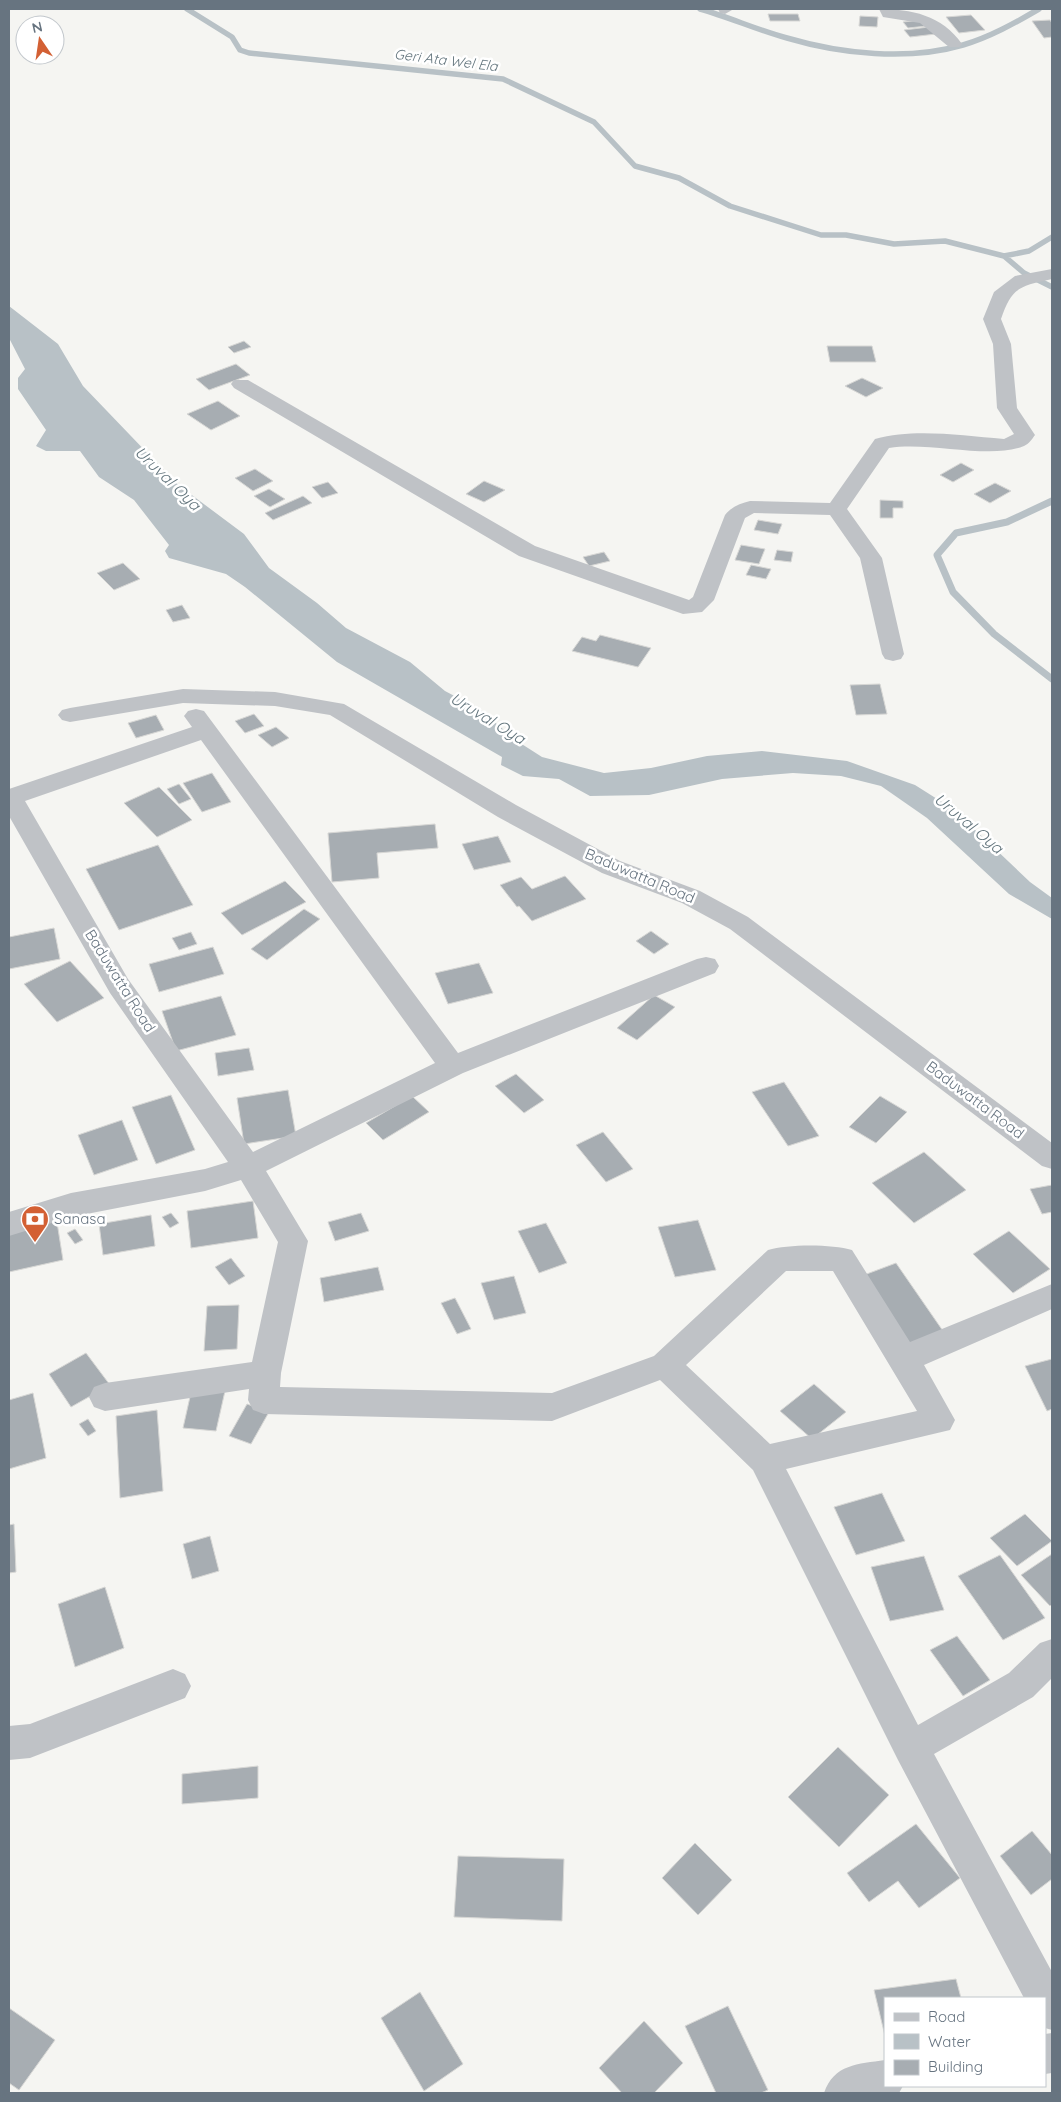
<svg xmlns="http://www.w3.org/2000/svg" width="1061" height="2102" font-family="Quicksand,sans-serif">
  <rect width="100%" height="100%" fill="#f5f5f2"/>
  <!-- water -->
  <path fill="#b8c1c6" d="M 9,306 L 58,344 L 83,386 L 177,484 L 244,534 L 269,568 L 317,603 L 346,628 L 410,662 L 445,691 L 479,709 L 517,741 L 542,757 L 604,773 L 651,768 L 707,756 L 762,751 L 847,761 L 915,785 L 953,809 L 1030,882 L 1052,898 L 1052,919 L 1009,894 L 927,818 L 881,786 L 841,776 L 793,773 L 722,779 L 649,795 L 590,796 L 559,779 L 523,776 L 501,765 L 502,757 L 337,662 L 245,587 L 226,574 L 169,558 L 165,551 L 169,545 L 134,500 L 99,477 L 80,451 L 46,451 L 36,446 L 46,430 L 18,389 L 18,378 L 25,369 L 9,338 Z"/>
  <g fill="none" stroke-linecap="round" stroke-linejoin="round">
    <!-- stream-far1 -->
    <path stroke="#b8c1c6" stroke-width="5.5" d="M 187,9 L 232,37 L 240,50 L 249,53 L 503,79 L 594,122 L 635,166 L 679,178 L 730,206 L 821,235 L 846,235 L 894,244 L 945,241 L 1004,256
      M 700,9 C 729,17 757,30 787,38 C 841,54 908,61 963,45 C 990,37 1015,23 1039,9
      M 1052,237 L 1029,251 L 1004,256 L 1024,273 L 1052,287"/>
    <!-- stream -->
    <path stroke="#b8c1c6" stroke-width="7" d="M 1052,501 L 1007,522 L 956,533 L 937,555 L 953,592 L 994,634 L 1052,679"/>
  </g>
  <!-- building -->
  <path fill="#a7adb2" stroke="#d7d7d5" d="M 768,14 L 798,14 L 800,21 L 770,21 Z
    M 971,15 L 985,30 L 959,33 L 946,17 Z
    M 860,16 L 878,17 L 877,27 L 859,26 Z
    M 922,20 L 927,26 L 908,28 L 903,22 Z
    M 1050,20 L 1052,23 L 1052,37 L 1044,38 L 1032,21 Z
    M 929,27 L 936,34 L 910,37 L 904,30 Z
    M 244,341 L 251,347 L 234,353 L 228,347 Z
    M 827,346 L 872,346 L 876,362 L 830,362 Z
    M 236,364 L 250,375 L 209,390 L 196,379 Z
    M 862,378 L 883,388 L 866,397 L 845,386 Z
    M 218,401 L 240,416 L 211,430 L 187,414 Z
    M 961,463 L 974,470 L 953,482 L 940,475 Z
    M 255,469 L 273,481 L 253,491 L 235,478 Z
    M 484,481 L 505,490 L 484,502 L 466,494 Z
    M 328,482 L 338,493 L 322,498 L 312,487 Z
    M 995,483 L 1011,491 L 990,503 L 974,494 Z
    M 269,489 L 285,499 L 270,507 L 254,496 Z
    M 303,496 L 312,503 L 273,520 L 265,513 Z
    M 880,500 L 903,501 L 903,508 L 893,508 L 893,518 L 880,518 Z
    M 758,520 L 782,524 L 778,534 L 754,530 Z
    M 741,545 L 765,549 L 759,564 L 735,560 Z
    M 777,550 L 793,552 L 791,562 L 774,560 Z
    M 604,552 L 610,561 L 589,566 L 583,557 Z
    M 123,563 L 140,579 L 114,590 L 97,573 Z
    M 751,565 L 771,569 L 766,579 L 746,575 Z
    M 182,605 L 190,618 L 173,622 L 166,610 Z
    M 600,635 L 651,648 L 638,667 L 572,651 L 582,637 L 596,641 Z
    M 880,684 L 887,714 L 856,715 L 850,685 Z
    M 254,714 L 264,726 L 245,733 L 235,721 Z
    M 156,715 L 164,730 L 136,738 L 128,723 Z
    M 276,727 L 289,738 L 272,747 L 258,735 Z
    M 212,773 L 231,802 L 202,812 L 183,783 Z
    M 179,784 L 191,799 L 179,804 L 167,789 Z
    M 159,787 L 192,820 L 157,837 L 124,803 Z
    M 435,824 L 438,848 L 377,853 L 379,878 L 332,882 L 328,833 Z
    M 498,836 L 511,862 L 474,870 L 462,844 Z
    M 158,845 L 193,905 L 119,930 L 86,869 Z
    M 565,876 L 586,899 L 532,921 L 519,906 L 517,907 L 500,885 L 521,877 L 532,889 Z
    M 285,881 L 306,902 L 242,935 L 221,913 Z
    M 304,909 L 320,919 L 267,960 L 251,949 Z
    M 54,928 L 60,959 L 9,969 L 9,937 Z
    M 651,931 L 669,944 L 654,954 L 636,941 Z
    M 191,932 L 197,944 L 179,950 L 172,938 Z
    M 213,947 L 224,974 L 159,992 L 149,964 Z
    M 70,961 L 104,998 L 57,1022 L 24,984 Z
    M 479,963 L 493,993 L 448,1004 L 435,973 Z
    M 654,995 L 675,1007 L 637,1040 L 617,1028 Z
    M 221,996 L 236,1035 L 176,1051 L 162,1011 Z
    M 249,1048 L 254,1070 L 218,1076 L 215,1053 Z
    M 516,1074 L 544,1100 L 524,1113 L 495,1086 Z
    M 784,1082 L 819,1136 L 788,1146 L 752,1092 Z
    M 288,1090 L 296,1136 L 244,1144 L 237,1098 Z
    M 171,1095 L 195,1150 L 156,1164 L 132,1107 Z
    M 412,1096 L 429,1112 L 383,1140 L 366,1123 Z
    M 880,1096 L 907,1112 L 876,1143 L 849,1127 Z
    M 122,1120 L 138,1160 L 94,1175 L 78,1135 Z
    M 603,1132 L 633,1169 L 606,1182 L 576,1145 Z
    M 924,1152 L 966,1190 L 914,1223 L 872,1183 Z
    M 1052,1185 L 1052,1212 L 1042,1214 L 1030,1189 Z
    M 253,1201 L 258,1238 L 191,1248 L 187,1211 Z
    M 171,1213 L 179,1223 L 170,1228 L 162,1217 Z
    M 361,1213 L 369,1231 L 335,1241 L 328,1222 Z
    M 151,1215 L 155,1246 L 103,1255 L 99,1224 Z
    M 56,1216 L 63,1260 L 9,1272 L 9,1226 Z
    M 698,1220 L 716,1270 L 675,1277 L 658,1227 Z
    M 546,1223 L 567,1263 L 539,1273 L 518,1231 Z
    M 75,1229 L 83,1240 L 75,1244 L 67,1233 Z
    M 1009,1231 L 1050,1269 L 1013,1293 L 973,1254 Z
    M 231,1258 L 245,1276 L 229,1285 L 215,1267 Z
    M 896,1263 L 943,1331 L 910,1344 L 864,1275 Z
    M 378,1267 L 384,1290 L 324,1302 L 320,1278 Z
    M 514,1276 L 526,1313 L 494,1320 L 481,1283 Z
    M 455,1298 L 471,1329 L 457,1334 L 441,1303 Z
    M 239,1305 L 237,1349 L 204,1351 L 207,1306 Z
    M 86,1353 L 110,1385 L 71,1407 L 49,1374 Z
    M 1052,1359 L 1052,1409 L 1047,1411 L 1025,1366 Z
    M 814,1384 L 846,1412 L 812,1439 L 780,1411 Z
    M 192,1388 L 225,1391 L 216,1431 L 183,1428 Z
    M 33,1393 L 46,1458 L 9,1469 L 9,1400 Z
    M 247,1404 L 269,1412 L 251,1444 L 229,1436 Z
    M 157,1410 L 163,1491 L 120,1498 L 116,1416 Z
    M 88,1419 L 96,1431 L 88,1436 L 79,1424 Z
    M 882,1493 L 905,1541 L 856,1555 L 834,1507 Z
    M 1025,1514 L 1052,1541 L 1017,1566 L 990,1538 Z
    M 14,1524 L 16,1572 L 9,1573 L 9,1525 Z
    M 210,1536 L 219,1571 L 192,1579 L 183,1544 Z
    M 1052,1554 L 1052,1604 L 1050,1606 L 1021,1575 Z
    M 1000,1555 L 1045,1618 L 1003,1640 L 958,1576 Z
    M 924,1556 L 944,1610 L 890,1621 L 871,1567 Z
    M 105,1587 L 124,1648 L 75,1667 L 58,1604 Z
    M 957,1636 L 990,1680 L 963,1696 L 930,1650 Z
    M 838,1747 L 889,1795 L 839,1847 L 788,1797 Z
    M 258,1766 L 258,1798 L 182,1804 L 182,1774 Z
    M 916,1824 L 960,1878 L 919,1908 L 898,1881 L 869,1902 L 847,1873 Z
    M 1032,1831 L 1052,1855 L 1052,1879 L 1031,1895 L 1000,1856 Z
    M 695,1843 L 732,1880 L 698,1915 L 662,1878 Z
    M 458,1856 L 564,1859 L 562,1921 L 454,1917 Z
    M 956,1979 L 961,1998 L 885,1998 L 885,2036 L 874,1990 Z
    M 420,1992 L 463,2064 L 424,2091 L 381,2018 Z
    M 728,2006 L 768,2090 L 761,2093 L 716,2093 L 685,2026 Z
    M 9,2008 L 55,2040 L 19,2090 L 9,2083 Z
    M 644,2021 L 683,2063 L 654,2093 L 622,2093 L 599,2068 Z"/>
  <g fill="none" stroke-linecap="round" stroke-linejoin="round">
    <!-- minor -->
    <path fill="#bfc2c6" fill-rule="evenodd" d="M 718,9 L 732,9 L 732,10 L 725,14 L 720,13 Z
      M 879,9 C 911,9 942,15 962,44 L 959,47 L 949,47 L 920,23 L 883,17 Z
      M 1052,269 L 1052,279 C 1020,286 1012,287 1001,319 L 1011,344 L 1017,408 L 1035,435 C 1032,439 1029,444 1024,446 C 990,460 929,441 889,448 L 847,509 L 882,558 L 904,654 L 901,659 L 893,661 L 885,659 L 882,654 L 860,558 L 830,515 L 754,513 L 745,518 L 714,600 L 702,612 L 683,614 L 519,556 L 234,388 L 231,384 L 234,380 L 248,380 L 535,546 L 689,600 L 693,597 L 725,515 C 731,507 741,503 750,501 L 830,503 L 875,439 C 916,428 961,436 1004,439 L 1014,434 L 997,408 L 993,344 L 983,319 L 994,292 L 1015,276 Z
      M 183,689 L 275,692 L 344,704 L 516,805 L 620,861 L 700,891 L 748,917 L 1052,1143 L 1052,1169 L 1042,1166 L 730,929 L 682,903 L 602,873 L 498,817 L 330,715 L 275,706 L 183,703 L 70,722 L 62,720 L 58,715 L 62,710 L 70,708 Z
      M 196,709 L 204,711 L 458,1053 L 697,959 L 706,957 L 715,959 L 719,966 L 715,973 L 463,1073 L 266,1171 L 308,1241 L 281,1373 L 280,1387 L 552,1393 L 654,1356 L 768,1250 C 788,1244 832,1244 852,1250 L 910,1342 L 1052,1284 L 1052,1309 L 924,1365 L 955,1420 L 950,1430 L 786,1469 L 918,1725 L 1009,1673 L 1040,1643 L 1052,1639 L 1052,1678 L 1033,1697 L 934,1754 L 1052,1972 L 1052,2030 L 1045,2028 L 1045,1998 L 1024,1998 L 898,1760 L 753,1470 L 660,1380 L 552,1421 L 264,1414 L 253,1410 L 248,1400 L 249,1389 L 105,1411 L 94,1407 L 89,1397 L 94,1387 L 105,1383 L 252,1362 L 278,1242 L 241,1180 L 205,1191 L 71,1217 L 9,1236 L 9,1212 L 71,1193 L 205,1169 L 228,1162 L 110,993 L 9,816 L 9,789 L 192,727 L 184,716 L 188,711 ZM 201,740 L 435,1063 L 253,1152 L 128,979 L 25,801 ZM 786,1271 L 833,1271 L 917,1411 L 770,1444 L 686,1365 Z
      M 173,1669 L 185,1674 L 191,1686 L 185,1698 L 30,1758 L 9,1760 L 9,1726 L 30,1724 Z
      M 1052,2033 L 1052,2073 L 1045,2074 L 1045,2034 Z
      M 885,2060 L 885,2086 L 903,2086 L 899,2093 L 824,2093 C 834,2064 858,2064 885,2060 Z"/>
  </g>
  <!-- icons -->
  <defs>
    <g id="bank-pin" transform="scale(1.4375)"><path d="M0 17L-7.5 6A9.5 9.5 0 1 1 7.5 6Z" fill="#d36034" stroke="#fff"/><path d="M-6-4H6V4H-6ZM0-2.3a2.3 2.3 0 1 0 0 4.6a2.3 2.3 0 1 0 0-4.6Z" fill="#fff"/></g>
  </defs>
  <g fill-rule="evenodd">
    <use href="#bank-pin" x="35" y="1219"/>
  </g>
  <g text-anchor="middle" stroke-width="5" stroke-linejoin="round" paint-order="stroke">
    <!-- far-water labels -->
    <g font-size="14" font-style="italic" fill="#63757d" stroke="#fff">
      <text transform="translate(446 60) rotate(7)" y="5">Geri Ata Wel Ela</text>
    </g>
    <!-- street labels -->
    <g font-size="15" fill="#677480" stroke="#fff">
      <text transform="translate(640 876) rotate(23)" y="5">Baduwatta Road</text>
      <text transform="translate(120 981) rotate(58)" y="5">Baduwatta Road</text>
      <text transform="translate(975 1100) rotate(37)" y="5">Baduwatta Road</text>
    </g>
    <!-- poi labels -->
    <g font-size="15" fill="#677480" stroke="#fff" text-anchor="start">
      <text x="54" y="1224">Sanasa</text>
    </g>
    <!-- water labels -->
    <g font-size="16" font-style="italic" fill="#63757d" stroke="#fff">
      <text transform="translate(168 478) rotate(44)" y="6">Uruval Oya</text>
      <text transform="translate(488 718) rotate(31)" y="6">Uruval Oya</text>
      <text transform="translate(969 823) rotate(40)" y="6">Uruval Oya</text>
    </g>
  </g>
  <!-- border -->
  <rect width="1061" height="2102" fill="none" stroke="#677480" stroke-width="20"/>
  <!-- legend -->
  <rect x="884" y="1997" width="162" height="90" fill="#ffffff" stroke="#c2c7cc"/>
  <rect x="894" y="2013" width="25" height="8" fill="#bfc2c6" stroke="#c2c7cc"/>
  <text x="928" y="2022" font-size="15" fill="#677480">Road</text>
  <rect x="894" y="2034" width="25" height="15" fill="#b8c1c6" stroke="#c2c7cc"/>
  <text x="928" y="2047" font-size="15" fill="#677480">Water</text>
  <rect x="894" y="2060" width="25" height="15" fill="#a7adb2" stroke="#c2c7cc"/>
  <text x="928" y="2072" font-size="15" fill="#677480">Building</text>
  <!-- north arrow -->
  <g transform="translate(40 40) rotate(347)"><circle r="24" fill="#ffffff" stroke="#c2c7cc"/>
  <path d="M0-4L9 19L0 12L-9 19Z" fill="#d36034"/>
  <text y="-8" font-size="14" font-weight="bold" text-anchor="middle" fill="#677480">N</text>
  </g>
</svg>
